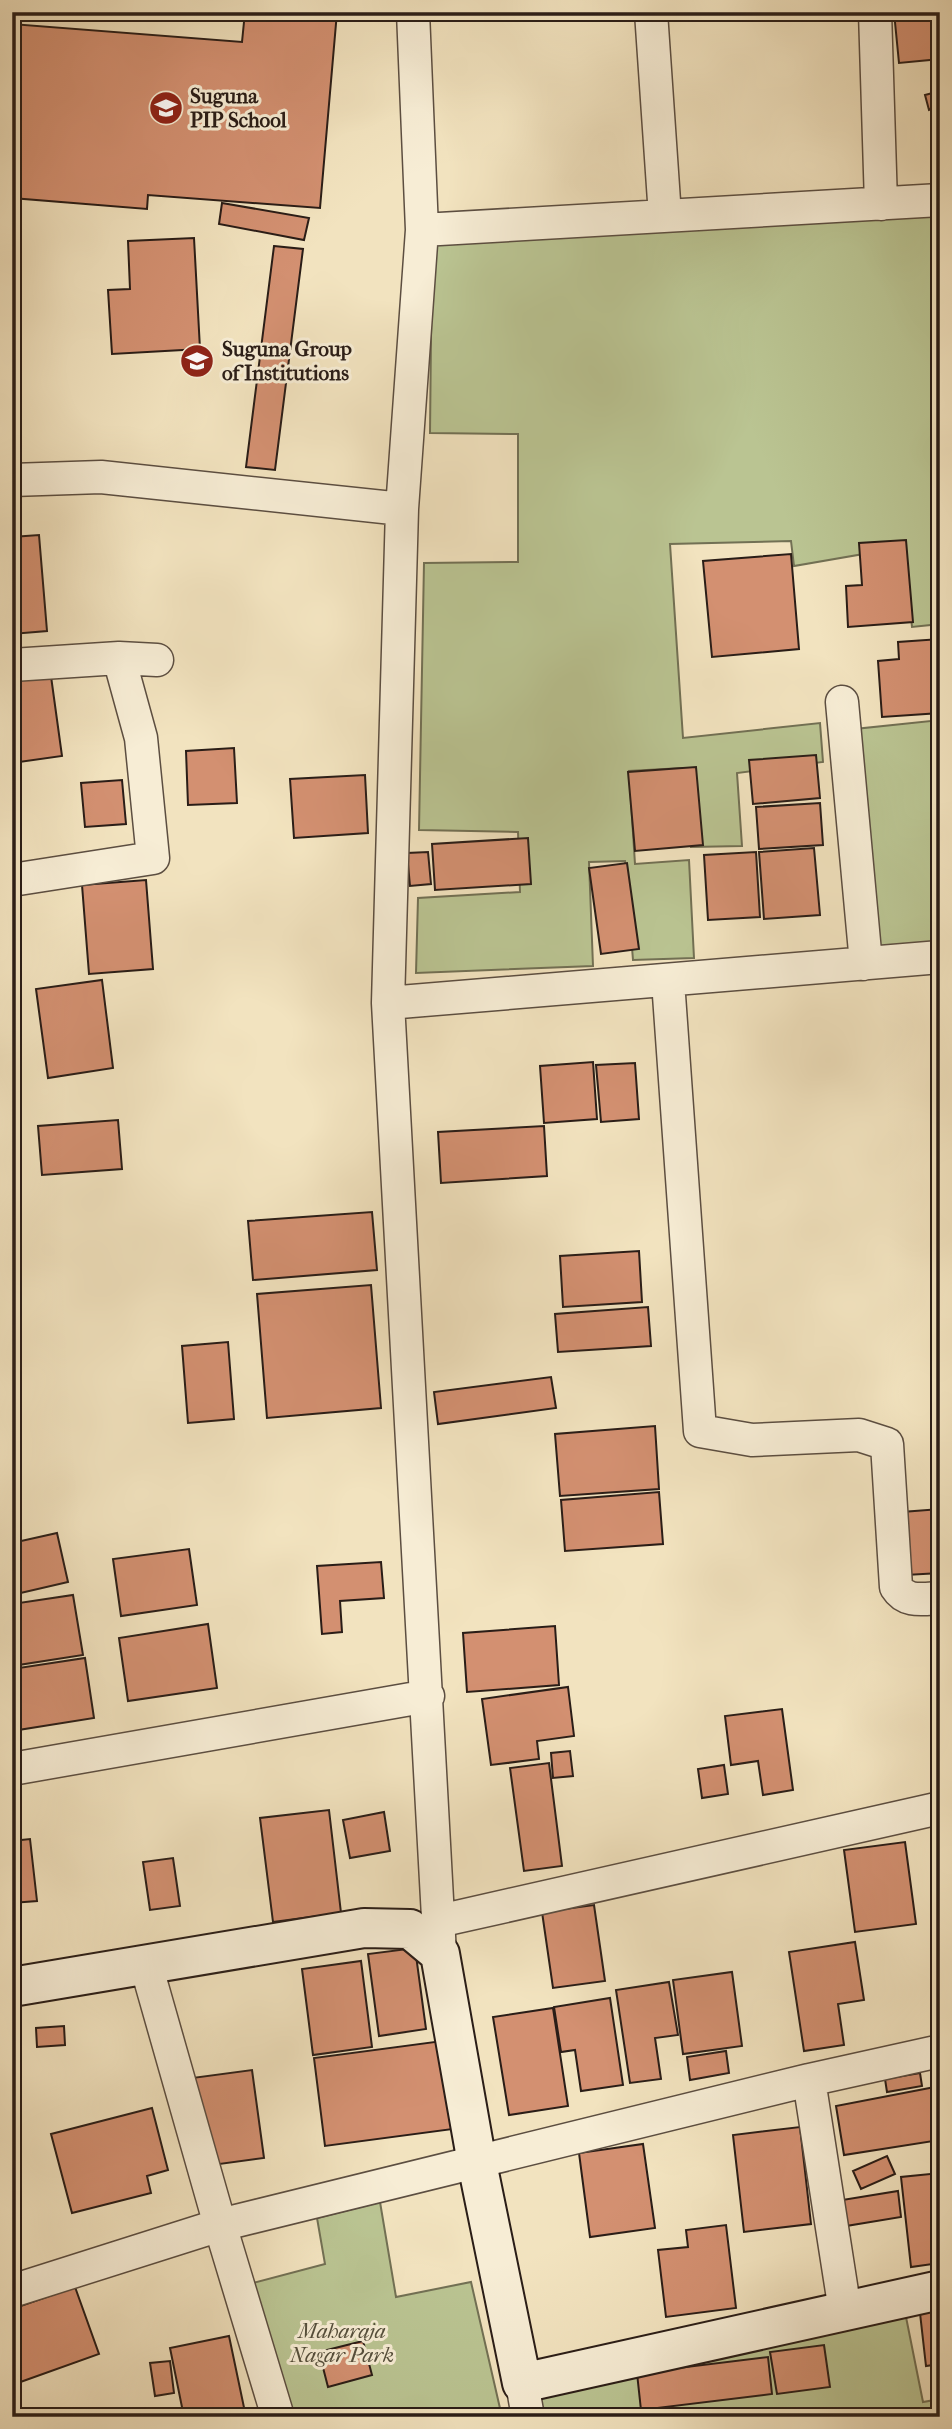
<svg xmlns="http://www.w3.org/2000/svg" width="952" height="2429" font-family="'IM FELL French Canon',serif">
  <rect width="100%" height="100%" fill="#f2e3bf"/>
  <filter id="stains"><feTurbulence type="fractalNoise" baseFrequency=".00286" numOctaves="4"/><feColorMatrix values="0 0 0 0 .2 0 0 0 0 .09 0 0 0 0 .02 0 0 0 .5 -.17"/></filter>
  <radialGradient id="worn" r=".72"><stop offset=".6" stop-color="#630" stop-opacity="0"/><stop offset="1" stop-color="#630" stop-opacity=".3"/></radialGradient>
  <!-- green -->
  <path fill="#bac492" stroke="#727054" stroke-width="2" d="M 940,215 L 940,624 L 912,627 L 904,547 L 794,566 L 791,541 L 670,544 L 683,738 L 820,723 L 823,762 L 737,773 L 742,846 L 691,847 L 682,768 L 629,771 L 635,864 L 689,860 L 694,958 L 633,960 L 625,861 L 589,862 L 593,966 L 416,973 L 418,898 L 520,892 L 518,832 L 419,830 L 424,563 L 518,562 L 518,434 L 430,433 L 432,242 Z
    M 940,720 L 940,949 L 873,955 L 855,729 Z
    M 380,2202 L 396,2297 L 471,2282 L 502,2417 L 290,2417 L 249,2284 L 325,2264 L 317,2218 Z
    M 905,2312 L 923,2402 L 940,2399 L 940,2417 L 541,2417 L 536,2390 Z"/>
  <!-- building -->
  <path fill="#d39071" stroke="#2a1d17" stroke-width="2" d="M 154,12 L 205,12 L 205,18 Z
    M 245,12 L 337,12 L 320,208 L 148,195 L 147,209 L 12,198 L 12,24 L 242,42 Z
    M 894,12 L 940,12 L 940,59 L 899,63 Z
    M 940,91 L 940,118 L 937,107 L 929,110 L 925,95 Z
    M 222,203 L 309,218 L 304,240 L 219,224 Z
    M 194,238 L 200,349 L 112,354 L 108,290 L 130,289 L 128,241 Z
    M 274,246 L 303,249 L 275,470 L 246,467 Z
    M 39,535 L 47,631 L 12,634 L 12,537 Z
    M 906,540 L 913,622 L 848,627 L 846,586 L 862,585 L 859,543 Z
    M 791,554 L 799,649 L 712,657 L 703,561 Z
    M 940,639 L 940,713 L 882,717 L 878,661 L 899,659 L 898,642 Z
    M 50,669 L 62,756 L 12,763 L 12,674 Z
    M 234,748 L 237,803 L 188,805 L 186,751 Z
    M 816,755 L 820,798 L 753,804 L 749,760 Z
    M 696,767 L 703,845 L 635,851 L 628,772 Z
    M 365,775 L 368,833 L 294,838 L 290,779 Z
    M 122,780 L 126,824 L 85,827 L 81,783 Z
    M 820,803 L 823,845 L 759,849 L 756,807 Z
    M 528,838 L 531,884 L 435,890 L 432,844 Z
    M 814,848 L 820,915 L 764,919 L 759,852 Z
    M 428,852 L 431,884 L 410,886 L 407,853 Z
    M 756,852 L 760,917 L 708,920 L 704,855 Z
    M 627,863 L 639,949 L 601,954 L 589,868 Z
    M 146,880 L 153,969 L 89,974 L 82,885 Z
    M 102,980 L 113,1068 L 48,1078 L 36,989 Z
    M 593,1062 L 597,1119 L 544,1123 L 540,1066 Z
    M 635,1063 L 639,1119 L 601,1122 L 596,1065 Z
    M 118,1120 L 122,1169 L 42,1175 L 38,1126 Z
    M 544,1126 L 547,1176 L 441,1183 L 438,1132 Z
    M 372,1212 L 377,1270 L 253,1280 L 248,1221 Z
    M 639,1251 L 642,1302 L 563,1307 L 560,1256 Z
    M 371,1285 L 381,1408 L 267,1418 L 257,1294 Z
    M 648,1307 L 651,1346 L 558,1352 L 555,1314 Z
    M 228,1342 L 234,1419 L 188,1423 L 182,1346 Z
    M 551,1377 L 556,1408 L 438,1424 L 434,1392 Z
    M 655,1426 L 659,1489 L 560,1496 L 555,1434 Z
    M 659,1492 L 663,1544 L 565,1551 L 561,1500 Z
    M 940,1509 L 940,1573 L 906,1575 L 902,1512 Z
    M 57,1533 L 68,1582 L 12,1595 L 12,1543 Z
    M 189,1549 L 197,1605 L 121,1616 L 113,1559 Z
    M 381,1562 L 384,1598 L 340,1601 L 342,1632 L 322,1634 L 317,1566 Z
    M 73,1595 L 83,1655 L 12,1666 L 12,1604 Z
    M 208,1624 L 217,1688 L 128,1701 L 119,1638 Z
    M 555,1626 L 559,1685 L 467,1692 L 463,1633 Z
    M 85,1658 L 94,1718 L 12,1731 L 12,1669 Z
    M 568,1687 L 574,1736 L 537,1741 L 539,1759 L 491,1765 L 482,1699 Z
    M 782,1709 L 793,1790 L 763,1795 L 758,1761 L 731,1765 L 725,1716 Z
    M 570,1751 L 573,1776 L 553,1778 L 551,1753 Z
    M 549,1763 L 562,1866 L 524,1871 L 510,1768 Z
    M 724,1765 L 728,1794 L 702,1798 L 698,1769 Z
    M 329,1810 L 341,1913 L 273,1922 L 260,1818 Z
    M 384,1812 L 390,1851 L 350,1858 L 343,1820 Z
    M 30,1839 L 37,1901 L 12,1903 L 12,1841 Z
    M 905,1842 L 916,1924 L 855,1932 L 844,1850 Z
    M 173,1858 L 180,1906 L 150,1910 L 143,1862 Z
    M 594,1905 L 605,1981 L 553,1988 L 542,1912 Z
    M 855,1942 L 864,2000 L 838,2004 L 844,2045 L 804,2051 L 789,1952 Z
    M 415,1948 L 426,2029 L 379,2036 L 368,1954 Z
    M 361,1961 L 372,2047 L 313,2055 L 302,1969 Z
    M 732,1972 L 742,2046 L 683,2054 L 673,1980 Z
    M 669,1982 L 678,2035 L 655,2038 L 661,2079 L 630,2083 L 616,1990 Z
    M 610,1998 L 623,2085 L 581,2091 L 575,2050 L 561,2052 L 554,2007 Z
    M 553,2008 L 568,2106 L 509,2115 L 493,2017 Z
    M 64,2026 L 65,2045 L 37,2047 L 36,2028 Z
    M 442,2041 L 453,2129 L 325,2146 L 314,2058 Z
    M 726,2051 L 729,2073 L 690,2080 L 687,2057 Z
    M 252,2070 L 264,2158 L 205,2166 L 192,2078 Z
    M 920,2073 L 922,2086 L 887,2092 L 885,2079 Z
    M 940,2086 L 940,2140 L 844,2155 L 836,2106 Z
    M 152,2108 L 168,2170 L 147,2176 L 151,2193 L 72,2213 L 51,2134 Z
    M 800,2127 L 811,2224 L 744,2232 L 733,2135 Z
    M 643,2144 L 655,2228 L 590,2237 L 579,2153 Z
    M 887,2156 L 895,2174 L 861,2189 L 853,2171 Z
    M 940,2173 L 940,2263 L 911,2267 L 901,2177 Z
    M 898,2191 L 901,2217 L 840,2227 L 836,2201 Z
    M 726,2225 L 736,2308 L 666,2317 L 658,2250 L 688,2247 L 686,2230 Z
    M 75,2287 L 99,2354 L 12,2385 L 12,2309 Z
    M 940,2310 L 940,2364 L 926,2366 L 920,2313 Z
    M 229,2336 L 246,2417 L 184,2417 L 170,2348 Z
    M 363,2341 L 372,2375 L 328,2387 L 319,2352 Z
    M 824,2345 L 830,2387 L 777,2394 L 770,2352 Z
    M 768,2357 L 772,2394 L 641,2410 L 637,2373 Z
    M 170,2361 L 174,2393 L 155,2396 L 150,2363 Z"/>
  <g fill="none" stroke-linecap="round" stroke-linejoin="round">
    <!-- street casing -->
    <g stroke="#5c4e41" stroke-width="35">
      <path id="street" d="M 413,12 L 422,230
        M 651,12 L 665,216
        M 875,12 L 881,204
        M 12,480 L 101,477 L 402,509
        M 119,658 L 157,660
        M 12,665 L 119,658 L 141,738 L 153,858 L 12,880
        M 842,702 L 866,963 L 863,964
        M 668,981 L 700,1431 L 752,1440 L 859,1435 L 887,1444 L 896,1587 C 906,1603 922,1599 940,1598
        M 388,1003 L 940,957
        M 12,1769 L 428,1696
        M 439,1921 L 940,1808
        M 440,1954 L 388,1003 L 402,509 L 422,230 L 940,200
        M 809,2080 L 940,2051
        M 12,2291 L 220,2225 L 146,1965
        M 522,2383 L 528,2417
        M 278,2417 L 220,2225 L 809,2080 L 845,2311"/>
    </g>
    <!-- secondary casing -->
    <g stroke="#2a1d17" stroke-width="42">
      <path id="secondary" d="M 12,1987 L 364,1928 L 410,1929 L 440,1954 L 477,2163 L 522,2383 L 940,2290"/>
    </g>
    <!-- street -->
    <use href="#street" stroke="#f7edd5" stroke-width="32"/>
    <!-- secondary -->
    <use href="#secondary" stroke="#f7edd5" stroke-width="38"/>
  </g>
  <!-- icons -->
  <defs>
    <g id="school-disc" transform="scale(1.75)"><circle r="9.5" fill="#8f2418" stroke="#f7edd5"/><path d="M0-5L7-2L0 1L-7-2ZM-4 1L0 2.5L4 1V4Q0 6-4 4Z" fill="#fff"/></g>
    <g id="university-disc" transform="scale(1.75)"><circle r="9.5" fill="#8f2418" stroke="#f7edd5"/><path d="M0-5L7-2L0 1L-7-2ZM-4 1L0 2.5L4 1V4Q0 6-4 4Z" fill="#fff"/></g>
  </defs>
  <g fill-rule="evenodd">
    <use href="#school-disc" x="166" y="108"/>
    <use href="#university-disc" x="197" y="361"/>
  </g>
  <g text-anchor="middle" stroke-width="6" stroke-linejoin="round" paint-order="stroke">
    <!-- poi labels -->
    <g font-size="21" font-weight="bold" fill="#2a1d17" stroke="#f7edd5" text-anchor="start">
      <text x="190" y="103">Suguna<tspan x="190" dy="24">PIP School</tspan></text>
      <text x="222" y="356">Suguna Group<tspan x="222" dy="24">of Institutions</tspan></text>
    </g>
    <!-- park labels -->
    <g font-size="21" font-style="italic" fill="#554f3c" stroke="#f7edd5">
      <text x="342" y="2338">Maharaja<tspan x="342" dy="24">Nagar Park</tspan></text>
    </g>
  </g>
  <!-- margin -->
  <rect width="952" height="2429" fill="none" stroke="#f2e3bf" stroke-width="42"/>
  <rect x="14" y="14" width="924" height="2401" fill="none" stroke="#2a1d17" stroke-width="3.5"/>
  <rect x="21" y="21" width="910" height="2387" fill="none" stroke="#2a1d17" stroke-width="2"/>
  <rect width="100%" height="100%" filter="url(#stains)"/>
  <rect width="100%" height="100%" fill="url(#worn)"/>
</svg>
